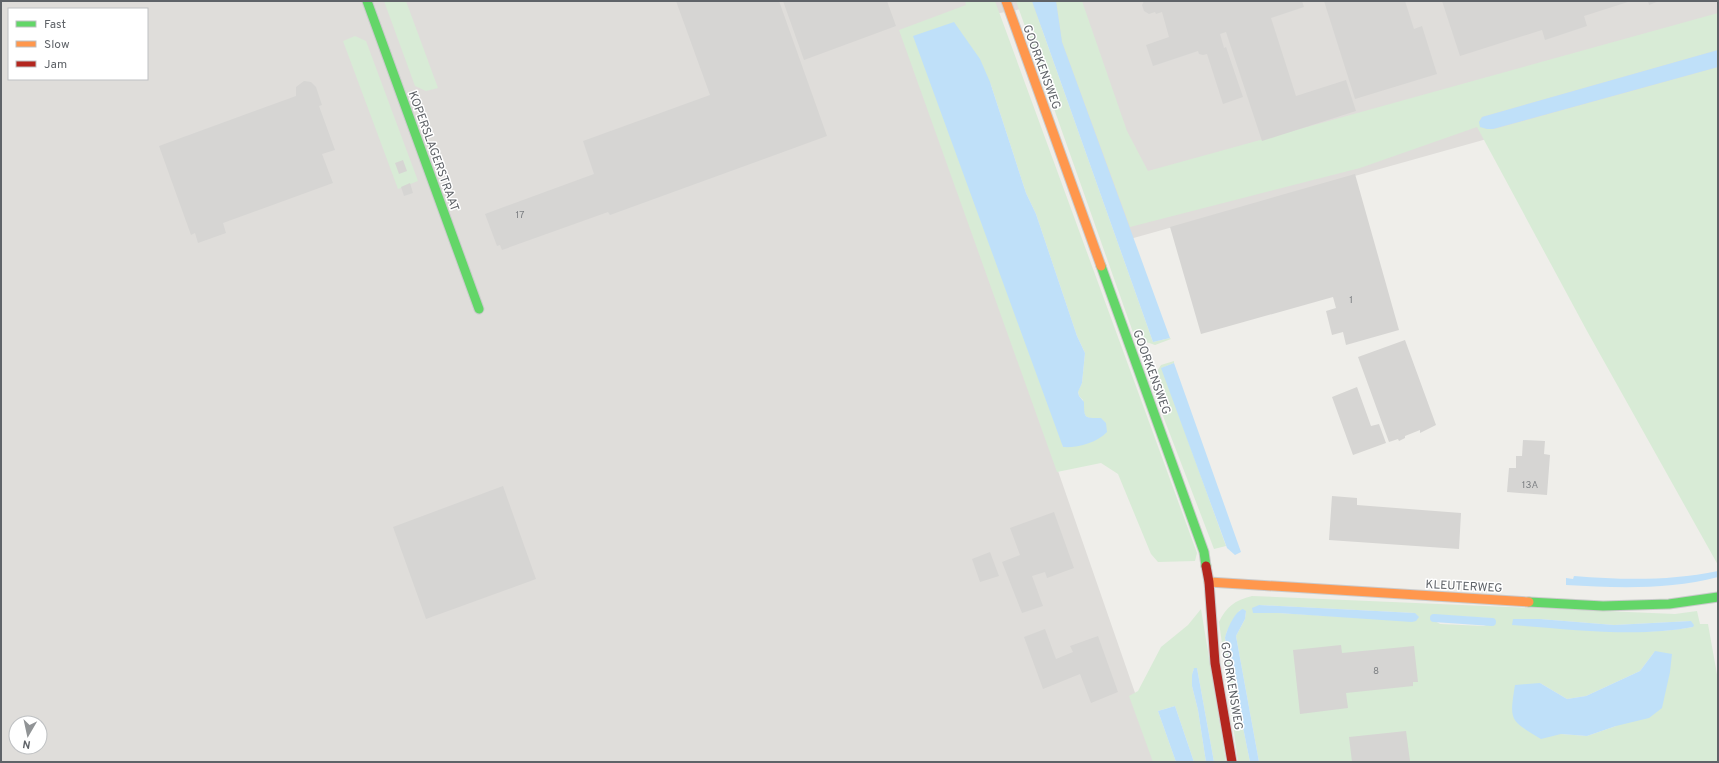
<svg xmlns="http://www.w3.org/2000/svg" width="1719" height="763" font-family="Overpass,sans-serif">
  <rect width="100%" height="100%" fill="#efeeea"/>
  <!-- industrial -->
  <path fill="#dfddda" fill-rule="evenodd" d="M 1,1 L 1718,1 L 1718,74 L 1130,239 L 1033,7 L 905,30 L 1159,762 L 1,762 ZM 9,9 L 147,9 L 147,79 L 9,79 ZM 16,723 L 40,723 L 40,747 L 16,747 Z"/>
  <!-- green -->
  <path fill="#d8ebd6" fill-rule="evenodd" d="M 384,1 L 406,1 L 438,88 L 426,91 L 415,86 Z
    M 965,1 L 995,1 L 1197,553 L 1195,561 L 1158,562 L 1151,554 L 1118,474 L 1101,463 L 1057,472 L 899,30 L 966,5 ZM 990,82 L 1026,193 L 1036,214 L 1077,336 L 1085,353 L 1082,383 L 1078,391 L 1079,396 L 1083,400 C 1084,410 1082,420 1095,418 L 1063,447 Z
    M 1016,1 L 1032,1 L 1153,342 L 1170,338 L 1171,339 L 1155,345 L 1135,338 Z
    M 1056,1 L 1082,1 L 1127,131 L 1148,171 L 1718,13 L 1718,50 L 1482,117 L 1479,122 L 1487,129 L 1494,129 L 1718,67 L 1718,565 L 1587,331 L 1477,127 L 1360,168 L 1130,227 L 1062,42 Z
    M 355,36 L 366,41 L 418,181 L 398,189 L 343,41 Z
    M 1174,361 L 1174,363 L 1162,368 L 1226,546 L 1214,549 L 1150,382 L 1161,365 Z
    M 1252,596 L 1675,614 L 1697,611 L 1700,624 L 1708,624 L 1718,680 L 1718,762 L 1259,762 L 1236,636 L 1245,619 L 1246,611 L 1240,610 L 1227,631 L 1225,638 L 1250,762 L 1238,762 L 1219,622 C 1226,607 1235,600 1252,596 ZM 1259,605 L 1415,613 L 1416,621 L 1278,613 L 1253,613 ZM 1439,615 L 1489,618 L 1491,619 L 1489,624 L 1484,626 L 1440,624 L 1435,621 L 1435,618 ZM 1513,619 L 1540,619 L 1614,625 L 1691,621 L 1693,627 C 1634,638 1572,626 1513,619 ZM 1655,651 L 1616,726 L 1587,736 L 1561,734 L 1540,683 L 1567,699 L 1586,696 L 1640,671 Z
    M 1201,609 L 1226,762 L 1214,762 L 1197,668 L 1193,670 L 1192,686 L 1198,710 L 1206,762 L 1194,762 L 1175,706 L 1158,711 L 1176,762 L 1153,762 L 1129,696 L 1138,691 L 1161,647 L 1188,625 Z"/>
  <!-- water -->
  <path fill="#bfe0f9" d="M 1032,1 L 1056,1 L 1062,42 L 1170,338 L 1153,342 Z
    M 954,22 L 980,59 L 990,82 L 1026,193 L 1036,214 L 1077,336 L 1085,353 L 1082,383 L 1078,392 L 1079,396 L 1084,402 C 1084,419 1085,418 1101,418 L 1106,423 L 1107,432 C 1097,443 1077,448 1063,447 L 913,36 Z
    M 1718,50 L 1718,67 L 1493,129 L 1487,129 L 1480,127 L 1479,122 L 1482,117 Z
    M 1174,363 L 1241,552 L 1235,555 L 1227,548 L 1161,368 Z
    M 1718,571 L 1718,577 C 1668,590 1617,588 1566,585 L 1566,578 L 1573,579 L 1574,576 C 1624,580 1669,581 1718,571 Z
    M 1259,605 L 1415,613 L 1419,617 L 1416,621 L 1412,622 L 1278,613 L 1253,613 L 1252,608 Z
    M 1243,609 L 1246,611 L 1245,619 L 1236,636 L 1259,762 L 1250,762 L 1225,638 C 1227,629 1235,611 1243,609 Z
    M 1513,619 L 1540,619 L 1614,625 L 1691,621 L 1694,625 L 1693,627 C 1637,638 1569,629 1512,625 Z
    M 1655,651 L 1672,654 L 1670,672 L 1662,708 L 1649,718 L 1616,726 L 1587,736 L 1561,734 L 1541,739 C 1510,720 1509,722 1515,685 L 1540,683 L 1567,699 L 1586,696 L 1640,671 Z
    M 1194,668 L 1197,668 L 1214,762 L 1206,762 L 1198,710 L 1192,686 L 1192,675 Z
    M 1175,706 L 1194,762 L 1176,762 L 1158,711 Z"/>
  <g fill="none" stroke-linecap="round" stroke-linejoin="round">
    <!-- stream -->
    <path stroke="#bfe0f9" stroke-width="8" d="M 1434,618 L 1492,622"/>
  </g>
  <!-- building -->
  <path fill="#d6d5d3" d="M 676,1 L 779,1 L 827,136 L 610,215 L 608,212 L 502,250 L 500,245 L 497,246 L 485,214 L 594,174 L 583,141 L 710,95 Z
    M 783,1 L 887,1 L 896,26 L 804,60 Z
    M 1144,1 L 1302,1 L 1304,7 L 1271,18 L 1296,96 L 1346,80 L 1356,111 L 1262,141 L 1226,32 L 1220,34 L 1224,48 L 1226,47 L 1243,97 L 1223,104 L 1207,54 L 1203,55 L 1199,54 L 1198,51 L 1153,66 L 1146,45 L 1169,37 L 1162,12 L 1156,14 L 1155,12 L 1149,14 L 1144,11 L 1142,5 Z
    M 1324,1 L 1405,1 L 1414,29 L 1422,26 L 1437,74 L 1355,99 Z
    M 1442,1 L 1631,1 L 1584,16 L 1587,26 L 1545,40 L 1542,30 L 1460,56 Z
    M 1648,1 L 1659,1 L 1649,5 Z
    M 304,81 L 311,82 L 316,87 L 322,105 L 319,106 L 335,150 L 322,154 L 333,183 L 223,223 L 226,233 L 198,243 L 195,233 L 191,235 L 159,146 L 296,96 L 296,87 Z
    M 403,160 L 407,171 L 399,174 L 395,163 Z
    M 1355,174 L 1399,330 L 1346,345 L 1343,332 L 1332,335 L 1326,311 L 1336,308 L 1333,297 L 1201,334 L 1170,227 Z
    M 410,183 L 413,193 L 404,196 L 401,187 Z
    M 1405,340 L 1436,425 L 1420,433 L 1420,430 L 1405,436 L 1405,438 L 1399,441 L 1398,439 L 1389,442 L 1358,357 Z
    M 1357,387 L 1371,426 L 1379,424 L 1386,443 L 1353,455 L 1332,397 Z
    M 1523,440 L 1545,441 L 1544,454 L 1550,455 L 1547,495 L 1507,492 L 1509,468 L 1516,468 L 1516,456 L 1522,456 Z
    M 503,486 L 536,579 L 426,619 L 393,527 Z
    M 1332,496 L 1357,498 L 1357,505 L 1461,513 L 1459,549 L 1329,540 Z
    M 1054,512 L 1074,568 L 1047,578 L 1045,572 L 1032,576 L 1043,606 L 1022,613 L 1002,562 L 1020,555 L 1010,528 Z
    M 990,552 L 999,576 L 980,582 L 972,559 Z
    M 1045,629 L 1056,659 L 1073,652 L 1070,646 L 1098,636 L 1118,692 L 1091,703 L 1080,674 L 1043,689 L 1024,637 Z
    M 1341,645 L 1342,653 L 1414,646 L 1418,682 L 1413,682 L 1413,686 L 1346,693 L 1348,708 L 1300,714 L 1293,650 Z
    M 1406,731 L 1410,761 L 1352,762 L 1349,737 Z"/>
  <g fill="none" stroke-linecap="round" stroke-linejoin="round">
    <!-- fast casing -->
    <g stroke="#cacacb" stroke-width="11">
      <path id="fast" d="M 367,1 L 479,309
        M 1101,266 L 1204,552 L 1206,566
        M 1529,602 L 1603,606 L 1669,604 L 1718,597"/>
    </g>
    <!-- slow casing -->
    <g stroke="#cacacb" stroke-width="11">
      <path id="slow" d="M 1006,1 L 1101,266
        M 1209,582 L 1529,602"/>
    </g>
    <!-- jam casing -->
    <g stroke="#cacacb" stroke-width="11">
      <path id="jam" d="M 1206,566 L 1209,582 L 1215,663 L 1232,762"/>
    </g>
    <!-- fast -->
    <use href="#fast" stroke="#63d668" stroke-width="9"/>
    <!-- slow -->
    <use href="#slow" stroke="#ff974d" stroke-width="9"/>
    <!-- jam -->
    <use href="#jam" stroke="#b3261e" stroke-width="9"/>
  </g>
  <g text-anchor="middle" stroke-width="3" stroke-linejoin="round" paint-order="stroke">
    <!-- number labels -->
    <g font-size="10" fill="#7e8184">
      <text x="520" y="218">17</text>
      <text x="1351" y="303">1</text>
      <text x="1530" y="488">13A</text>
      <text x="1376" y="674">8</text>
    </g>
    <!-- street labels -->
    <g font-size="12" fill="#5f6368" stroke="#fff">
      <text transform="translate(1042 67) rotate(70)" y="4">GOORKENSWEG</text>
      <text transform="translate(434 151) rotate(70)" y="4">KOPERSLAGERSTRAAT</text>
      <text transform="translate(1152 372) rotate(70)" y="4">GOORKENSWEG</text>
      <text transform="translate(1464 586) rotate(3)" y="4">KLEUTERWEG</text>
      <text transform="translate(1232 686) rotate(81)" y="4">GOORKENSWEG</text>
    </g>
  </g>
  <!-- border -->
  <rect width="1719" height="763" fill="none" stroke="#5f6368" stroke-width="4"/>
  <!-- legend -->
  <rect x="8" y="8" width="140" height="72" fill="#ffffff" stroke="#bfc1c3"/>
  <rect x="16" y="21" width="20" height="6" fill="#63d668" stroke="#bfc1c3"/>
  <text x="44" y="28" font-size="12" fill="#5f6368">Fast</text>
  <rect x="16" y="41" width="20" height="6" fill="#ff974d" stroke="#bfc1c3"/>
  <text x="44" y="48" font-size="12" fill="#5f6368">Slow</text>
  <rect x="16" y="61" width="20" height="6" fill="#b3261e" stroke="#bfc1c3"/>
  <text x="44" y="68" font-size="12" fill="#5f6368">Jam</text>
  <!-- north arrow -->
  <g transform="translate(28 735) rotate(189)"><circle r="19" fill="#ffffff" stroke="#bfc1c3"/>
  <path d="M0-3L7 15L0 10L-7 15Z" fill="#919496"/>
  <text y="-6" font-size="11" font-weight="bold" text-anchor="middle" fill="#5f6368">N</text>
  </g>
</svg>
